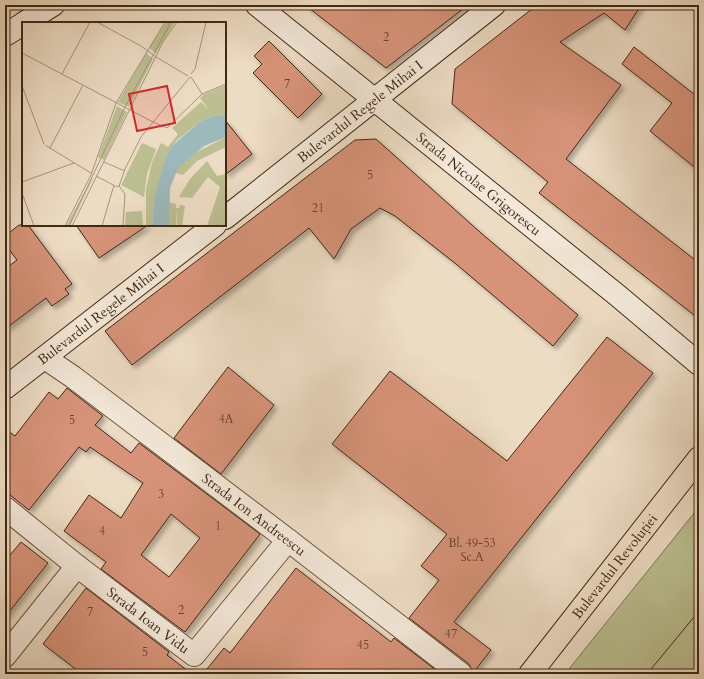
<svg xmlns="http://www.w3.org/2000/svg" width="704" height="679" font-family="Cardo,serif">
  <defs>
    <filter id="shadow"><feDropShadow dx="3.5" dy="3.5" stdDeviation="2" flood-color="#0004"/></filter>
  </defs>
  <rect width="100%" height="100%" fill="#eddcc4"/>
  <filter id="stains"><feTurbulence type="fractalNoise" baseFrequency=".005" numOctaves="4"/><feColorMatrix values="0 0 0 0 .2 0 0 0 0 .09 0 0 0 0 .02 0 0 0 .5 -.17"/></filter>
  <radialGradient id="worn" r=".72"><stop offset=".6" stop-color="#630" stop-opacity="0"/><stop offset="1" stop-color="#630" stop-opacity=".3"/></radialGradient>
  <!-- green -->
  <path fill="#bcbf91" stroke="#7f7452" d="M 699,507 L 699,674 L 565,674 Z"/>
  <!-- building -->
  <path fill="#d79379" stroke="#422912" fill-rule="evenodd" filter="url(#shadow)" d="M 305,5 L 468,5 L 386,68 Z
    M 537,5 L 641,5 L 625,30 L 604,13 L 560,42 L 621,85 L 566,159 L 699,263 L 699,319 L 539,193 L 548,182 L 452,104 L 455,69 Z
    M 269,41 L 322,94 L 298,118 L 253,73 L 262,64 L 254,56 Z
    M 634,47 L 699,98 L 699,171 L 650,131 L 672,103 L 622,64 Z
    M 225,120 L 252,154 L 225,175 Z
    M 376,139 L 481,233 L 578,315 L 553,346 L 456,264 L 395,216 L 380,208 L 351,229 L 334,259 L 309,228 L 132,365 L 105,331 L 355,140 Z
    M 19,225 L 28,225 L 72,284 L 65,289 L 69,294 L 52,306 L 46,298 L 5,329 L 5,269 L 17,260 L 5,244 L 5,236 Z
    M 76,225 L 148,225 L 99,258 Z
    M 607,337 L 653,373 L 454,622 L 491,650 L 473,673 L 469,664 L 409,618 L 439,580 L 421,566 L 447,534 L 332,444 L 390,371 L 507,461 Z
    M 228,367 L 274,405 L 221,474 L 174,438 Z
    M 67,388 L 103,416 L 95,425 L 131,453 L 139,443 L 260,534 L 185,632 L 101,569 L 106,562 L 64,531 L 89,495 L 121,518 L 143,483 L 90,447 L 86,452 L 79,447 L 29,510 L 5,491 L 5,429 L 15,436 L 49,392 L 58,399 ZM 171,514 L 200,538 L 169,577 L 141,555 Z
    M 21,542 L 48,563 L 5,617 L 5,561 Z
    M 296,568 L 391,642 L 394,638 L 441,674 L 203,674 L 224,648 L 230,653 Z
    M 86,588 L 169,652 L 167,655 L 192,674 L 82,674 L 43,644 Z"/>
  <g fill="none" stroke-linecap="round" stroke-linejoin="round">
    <!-- street casing -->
    <g stroke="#6d563e" stroke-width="24">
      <g id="street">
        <path id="s1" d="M 45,358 L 73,377 L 288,540 L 461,674"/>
        <path id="s2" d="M 5,508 L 77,566 L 194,655 L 288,540"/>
        <path d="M 5,656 L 77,566"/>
      </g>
    </g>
    <!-- secondary casing -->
    <g stroke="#422912" stroke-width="24">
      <g id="secondary">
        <path id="s3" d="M 257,5 L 617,295 L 699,364"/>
        <path d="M 24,23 L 53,5"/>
        <path d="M 5,35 L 23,24"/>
        <path id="s4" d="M 225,218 L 494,5"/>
        <path id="s5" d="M 5,388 L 215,225"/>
      </g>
    </g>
    <!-- primary casing -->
    <g stroke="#422912" stroke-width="24">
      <g id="primary">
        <path id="s6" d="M 530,674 L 699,458"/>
      </g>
    </g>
    <!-- street -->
    <use href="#street" stroke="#f3e8d9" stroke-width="22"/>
    <!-- secondary -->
    <use href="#secondary" stroke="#f3e8d9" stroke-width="22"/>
    <!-- primary -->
    <use href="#primary" stroke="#eddcc4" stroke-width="22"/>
    <!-- tram -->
    <path stroke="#422912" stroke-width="1" d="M 647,674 L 699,611"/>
  </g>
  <g text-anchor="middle" stroke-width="3" stroke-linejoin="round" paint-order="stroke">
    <!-- number labels -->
    <g font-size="12" fill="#67442c">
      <text x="386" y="41">2</text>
      <text x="287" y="88">7</text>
      <text x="370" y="179">5</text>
      <text x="318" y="212">21</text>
      <text x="226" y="423">4A</text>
      <text x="72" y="424">5</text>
      <text x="161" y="498">3</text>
      <text x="218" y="530">1</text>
      <text x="102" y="535">4</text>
      <text x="472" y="547">Bl. 49-53<tspan x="472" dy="14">Sc.A</tspan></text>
      <text x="181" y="614">2</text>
      <text x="90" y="616">7</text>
      <text x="451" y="638">47</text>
      <text x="363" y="649">45</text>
      <text x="145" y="656">5</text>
    </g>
    <!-- street labels -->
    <g font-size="14" fill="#422912" stroke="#f3e8d9">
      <text dy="5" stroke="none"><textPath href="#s4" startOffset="172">Bulevardul Regele Mihai I</textPath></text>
      <text dy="5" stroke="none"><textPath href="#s3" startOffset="285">Strada Nicolae Grigorescu</textPath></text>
      <text dy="5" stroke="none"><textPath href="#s5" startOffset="121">Bulevardul Regele Mihai I</textPath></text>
      <text dy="5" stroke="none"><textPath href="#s1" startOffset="261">Strada Ion Andreescu</textPath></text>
      <text dy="5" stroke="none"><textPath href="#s6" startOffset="137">Bulevardul Revoluției</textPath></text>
      <text dy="5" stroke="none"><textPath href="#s2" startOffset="182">Strada Ioan Vidu</textPath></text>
    </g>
  </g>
  <!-- overview -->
  <g transform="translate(22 22)">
    <rect width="204" height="204" fill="#eddcc4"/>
    <path d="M 144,0 L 153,0 L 134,31 L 127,26 ZM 124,31 L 131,37 L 107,85 L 96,80 ZM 204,63 L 204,93 L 191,94 L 179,99 L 154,119 L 147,130 L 132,176 L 130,204 L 124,204 L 124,167 L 130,140 L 139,121 L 146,125 L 156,112 L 150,106 L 179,80 L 187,88 L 178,76 L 182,72 ZM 95,84 L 105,90 L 82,138 L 76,135 ZM 204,115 L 204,125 L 175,139 L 161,153 L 153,151 L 158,141 L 169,133 ZM 120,121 L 134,127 L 125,152 L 122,175 L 99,163 ZM 185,139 L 195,154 L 204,152 L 204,204 L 185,204 L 198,165 L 186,155 L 170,176 L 157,175 L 168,157 ZM 71,156 L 48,204 L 44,204 L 69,158 ZM 147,180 L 154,182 L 154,204 L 147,204 ZM 158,183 L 163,184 L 160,204 L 155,204 L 154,186 L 157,186 ZM 120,189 L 121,204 L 103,204 L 104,190 Z" fill="#bcbf91"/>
    <path d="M 204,93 L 204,115 L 182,124 L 156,146 L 148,166 L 147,204 L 130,204 L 132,176 L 144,136 L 150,124 L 179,99 L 191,94 Z" fill="#9cb9bc"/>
    <path fill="none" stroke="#a9947d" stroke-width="1" d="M 75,0 L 119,24 L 134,35M 0,31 L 131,100M 134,35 L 166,54M 40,52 L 68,0M 169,52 L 173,47 L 184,0M 169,55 L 180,72M 0,64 L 22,122M 131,100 L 145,106 L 180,72 L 204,62M 23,123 L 69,151M 28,126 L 61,63M 82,140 L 103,149M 74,154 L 95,165 L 98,163M 0,160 L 52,141M 0,171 L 12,204M 43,204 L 69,153 L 94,81 L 143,0M 47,204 L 103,85 L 149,0M 50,204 L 141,20 L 155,0M 80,204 L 92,163M 101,204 L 103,172 L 97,164 L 103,147 L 119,115 L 168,55"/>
    <path fill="#d62828" fill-opacity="0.15" stroke="#d62828" stroke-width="2" d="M 145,64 L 153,101 L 115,109 L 107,72 Z"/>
    <rect width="204" height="204" fill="none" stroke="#422912" stroke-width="2"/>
  </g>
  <!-- margin -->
  <rect width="704" height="679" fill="none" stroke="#eddcc4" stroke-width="20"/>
  <rect x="6" y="6" width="692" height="667" fill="none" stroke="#422912" stroke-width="2"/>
  <rect x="10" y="10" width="684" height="659" fill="none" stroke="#422912"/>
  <rect width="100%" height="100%" filter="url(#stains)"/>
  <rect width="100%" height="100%" fill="url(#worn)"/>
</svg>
